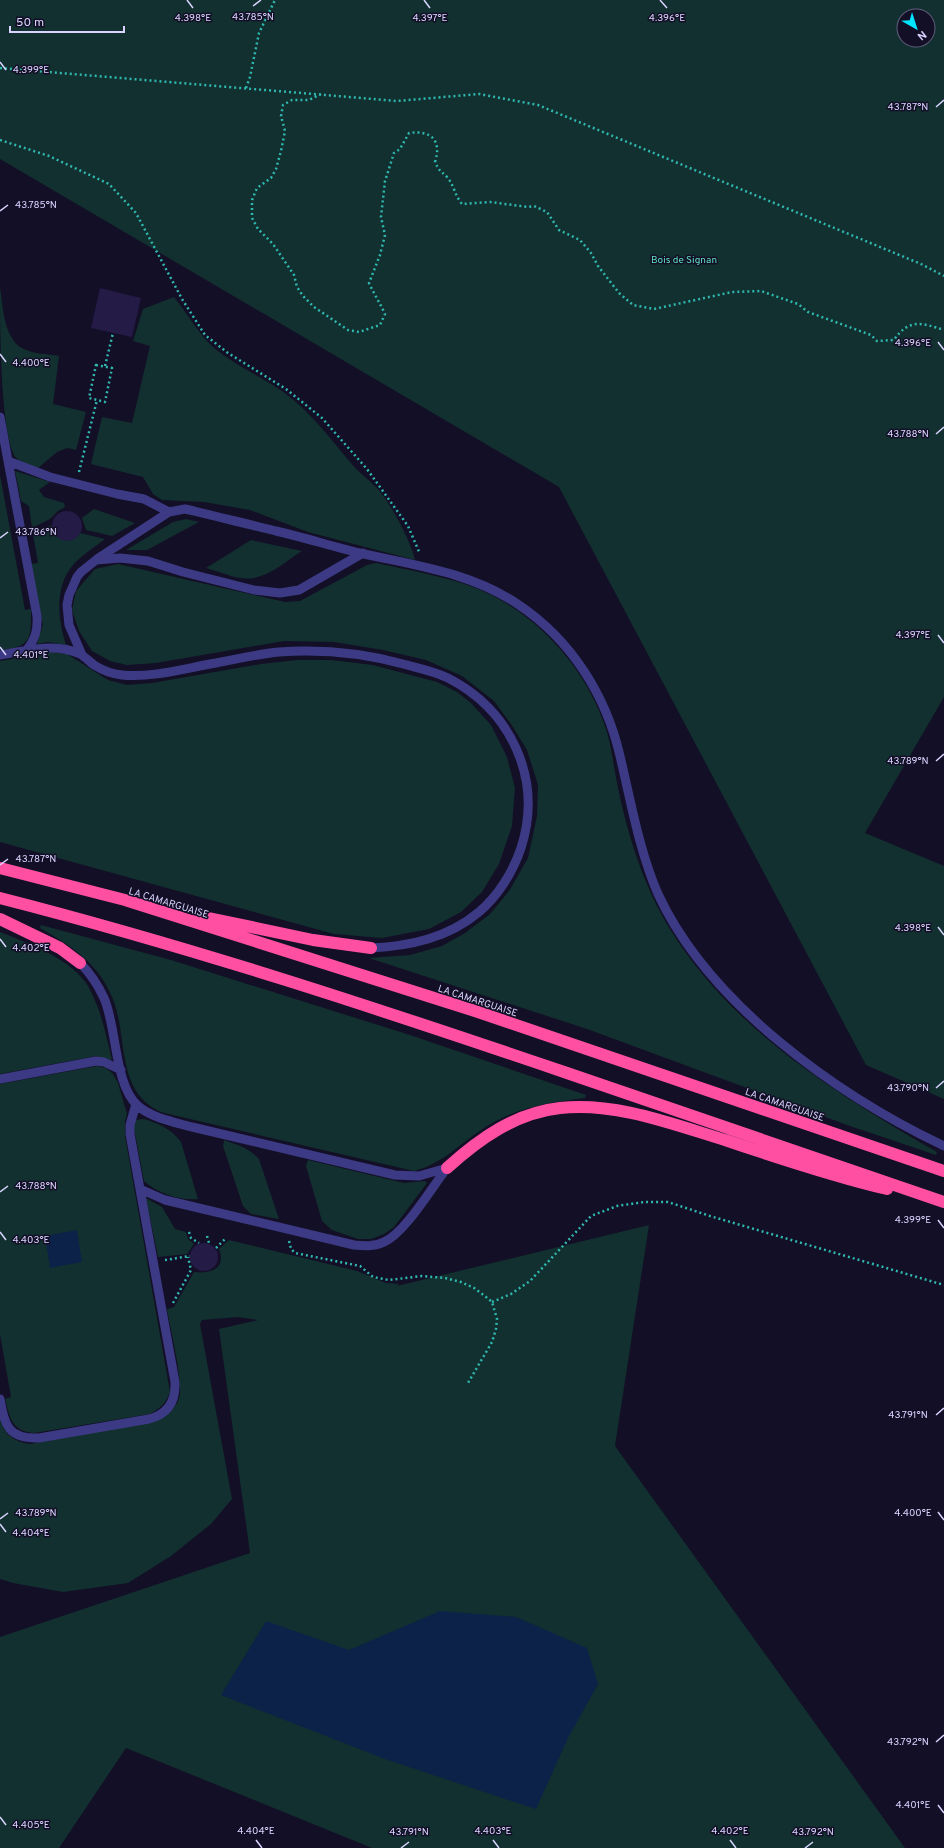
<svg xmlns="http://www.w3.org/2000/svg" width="944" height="1848" font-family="Overpass,sans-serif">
  <rect width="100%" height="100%" fill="#130f26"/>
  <!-- green -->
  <path fill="#12302f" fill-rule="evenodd" d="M 0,0 L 944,0 L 944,697 L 865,833 L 944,866 L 944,1099 L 866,1065 L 559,487 L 0,159 ZM 904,16 L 928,16 L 928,40 L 904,40 Z
    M 0,287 C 3,306 3,334 20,347 C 30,354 48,354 59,356 L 53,404 L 86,412 L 76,450 L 67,448 L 57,452 L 38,468 C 30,466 22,463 16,458 C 0,436 0,320 0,287 Z
    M 174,297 C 187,313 198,333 213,347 C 234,365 259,375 282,391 C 311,412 328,436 351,463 C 358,472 368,479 377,488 C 391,504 410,539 415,560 L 308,532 L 250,510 L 204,502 L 162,500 L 153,494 L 143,477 L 91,464 L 102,417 L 132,423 L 150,346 L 133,341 L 143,309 Z
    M 15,471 L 50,482 L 39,490 L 44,497 L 64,503 L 65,507 L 58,511 L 50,519 L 32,528 L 29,506 L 21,501 Z
    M 0,475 L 25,610 L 31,609 C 31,639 32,646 0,651 Z
    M 94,509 L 135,523 L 112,536 L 86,530 L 82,518 Z
    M 186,519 L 199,522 L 147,550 L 126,550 L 173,522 Z
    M 52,525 C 54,541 70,545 80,533 L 105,539 C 95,547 82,555 73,565 C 54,587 58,620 66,645 L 48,642 L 37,644 L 43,625 L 31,564 L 38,563 L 33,534 Z
    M 251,540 L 302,551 C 288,560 271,575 254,578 C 240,581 220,572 206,568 Z
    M 376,563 C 409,570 442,576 473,587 C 536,611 587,668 607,732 C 612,750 614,769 618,788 C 628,836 644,887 670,929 C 732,1030 837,1094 937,1152 L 936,1155 L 847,1125 L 587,1029 L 369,958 L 410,955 L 442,946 L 465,933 L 490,914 L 509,891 L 528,858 L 537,816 L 538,785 L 527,750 L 511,724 L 494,701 L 462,676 L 426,660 L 383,650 L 334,642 L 284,641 L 156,663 L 127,665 L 110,661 L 92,651 L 79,631 L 72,610 L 76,591 L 95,569 L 118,564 L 285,602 L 300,601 L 367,565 Z
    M 51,652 L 67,654 L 108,680 L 127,685 L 152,683 L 261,664 L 297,660 L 331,660 L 373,665 L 437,682 L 457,692 L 471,703 L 491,725 L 507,757 L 515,788 L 512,826 L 499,864 L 482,892 L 461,912 L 429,929 L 382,938 L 334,934 L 0,842 L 0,661 Z
    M 41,925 L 171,960 L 410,1035 L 586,1095 L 585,1098 C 545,1103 512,1108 478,1132 C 455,1148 441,1164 414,1171 L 164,1113 C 116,1095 128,1041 114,1002 C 100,964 73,947 40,928 Z
    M 0,932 C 28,943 72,959 88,986 C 101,1009 106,1035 112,1060 L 96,1056 L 0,1074 Z
    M 97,1066 L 106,1068 L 113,1074 L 118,1083 L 127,1114 L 125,1121 L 125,1136 L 170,1392 C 166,1403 161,1408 150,1414 L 34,1433 C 11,1431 10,1417 5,1399 L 11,1397 L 0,1334 L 0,1084 Z
    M 144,1119 C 159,1124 171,1128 181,1142 L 198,1199 C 179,1201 158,1193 144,1181 L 133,1123 L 135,1120 Z
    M 224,1140 C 238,1145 249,1148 259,1159 L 279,1219 L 251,1214 L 243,1206 L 223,1146 Z
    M 308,1160 L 404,1183 L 425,1181 L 427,1183 L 394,1227 L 384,1234 L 371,1239 L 358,1239 L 332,1230 L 322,1221 L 306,1166 Z
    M 146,1198 L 162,1207 L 175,1229 L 186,1232 L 188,1239 L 194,1244 L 187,1254 L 158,1257 Z
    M 649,1225 L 615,1446 L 905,1848 L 372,1848 L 126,1748 L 59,1848 L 0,1848 L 0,1637 L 250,1553 L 219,1329 L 258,1320 L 238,1317 L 202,1320 L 200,1324 L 232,1499 L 211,1524 L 171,1556 L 128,1583 L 63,1592 L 13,1583 L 0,1579 L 0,1418 C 3,1434 14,1442 30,1444 L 156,1421 C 166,1416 176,1409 179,1398 C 184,1384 170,1327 167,1309 L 174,1307 L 194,1272 C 210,1274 227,1269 219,1249 L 229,1240 L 357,1271 L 386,1283 L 399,1284 L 397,1286 Z"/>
  <!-- water -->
  <path fill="#0c2248" d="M 77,1230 L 82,1262 L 50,1268 L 45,1236 Z
    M 440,1611 L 516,1617 L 587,1648 L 598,1684 L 568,1738 L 536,1809 L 385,1759 L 221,1695 L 266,1621 L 349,1650 Z"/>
  <!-- building -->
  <path fill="#241b47" d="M 100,288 L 141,298 L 132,337 L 91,328 Z
    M52 526a15 15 0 1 1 30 0a15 15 0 1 1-30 0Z
    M190 1257a14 14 0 1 1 28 0a14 14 0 1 1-28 0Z"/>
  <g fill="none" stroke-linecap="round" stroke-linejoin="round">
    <!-- path -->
    <path stroke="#2fb8b0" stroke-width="2.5" stroke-dasharray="2 3" stroke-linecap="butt" d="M 0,68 L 397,101 L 479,94 L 538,105 L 921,264 L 944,276
      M 246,88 L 250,77 L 259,33 L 275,0
      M 321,94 L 309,100 L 292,100 L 283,105 L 281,116 L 285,131 L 281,151 L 276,169 L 271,178 L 257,188 L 252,200 L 252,218 L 258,229 L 273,244 L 294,275 L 297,287 L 303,296 L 314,307 L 348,330 L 359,332 L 380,325 L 385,314 C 380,303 374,294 369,283 L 380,255 L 385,235 L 381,217 L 385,181 L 394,153 L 400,149 L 409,133 C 431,130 442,140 435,162 C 439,171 441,171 447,177 C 454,185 455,196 462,204 L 490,202 L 528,207 L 534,206 L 547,212 L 559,230 L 580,240 L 591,253 L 598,266 L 619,293 L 633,305 L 654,309 L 732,292 L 761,291 L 798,304 L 808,312 L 871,335 L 877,341 L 894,340 C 909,318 922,323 944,330
      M 0,140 L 49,156 L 109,184 L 136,213 L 182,299 L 205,335 L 228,353 L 286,389 L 322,418 L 367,469 L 408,526 L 420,554
      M 96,365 L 112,368 L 105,402 L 89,398 Z
      M 105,366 L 113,333
      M 79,472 L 97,400
      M 189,1232 L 191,1238 L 199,1243
      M 207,1236 L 209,1243
      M 289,1241 L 291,1249 L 295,1253 L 360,1266 L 373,1277 L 389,1280 L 422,1276 L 445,1278 L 461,1282 L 474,1288 L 486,1297 L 492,1302 L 497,1319 L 496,1329 L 492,1342 L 468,1383
      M 216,1248 L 225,1239
      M 165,1260 L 190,1256
      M 492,1302 L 511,1294 L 530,1281 L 591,1216 L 617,1206 L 644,1202 L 668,1202 L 710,1216 L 944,1285
      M 173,1303 L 191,1270 L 188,1257"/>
    <!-- service -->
    <path stroke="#3d3a85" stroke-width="9" d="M 0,417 L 8,461 L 50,477 L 117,494 L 144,499 L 169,512 L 185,509 L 194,511 C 221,518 249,524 276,531 C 306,538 334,547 364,554 C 418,566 472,573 519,605 C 571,640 606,695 620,756 C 631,802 639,850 658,894 C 709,1004 837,1095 944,1146
      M 8,461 L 37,616 C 38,631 35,640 25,652
      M 97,559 L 169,512
      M 0,655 C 26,651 55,642 80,654 C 85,657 89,661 94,665 C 102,670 112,674 122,675 C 153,678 186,668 216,663 C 237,659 258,654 279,652 C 321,649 363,653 403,664 C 418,668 434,671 448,678 C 512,711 543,780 521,848 C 513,872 498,896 479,912 C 448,938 410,946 371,948
      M 82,655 L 69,625 L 67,605 L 69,595 L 77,577 L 81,572 L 96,560 L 120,558 L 148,561 L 183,572 L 254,590 L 280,593 L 299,590 L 363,553
      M 80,963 C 90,973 98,985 104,998 C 117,1027 114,1085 138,1106 C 152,1118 174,1122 192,1127 L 395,1175 L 419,1176 L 447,1168
      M 0,1079 L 96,1061 L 104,1062 L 121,1070
      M 140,1189 L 165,1200 L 354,1245 C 364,1246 374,1247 384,1242 C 405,1233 432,1187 447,1168
      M 0,1399 C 5,1426 8,1439 39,1438 L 149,1419 C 168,1414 176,1401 175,1382 L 130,1134 L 130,1125 L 136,1104"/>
    <!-- motorway -->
    <path stroke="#ff4fa3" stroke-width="12" d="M 0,868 L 125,900 L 475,1011 L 944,1171
      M 0,898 C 192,947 379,1009 567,1073 C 692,1116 818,1159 944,1202
      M 199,916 L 313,940 L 371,948
      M 0,919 L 60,948 L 80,963
      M 447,1168 C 479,1139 515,1113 560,1108 C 616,1102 672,1124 725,1140 C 778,1158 832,1176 887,1189"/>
  </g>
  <!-- ticks -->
  <path fill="none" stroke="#d9d4ff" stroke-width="1.5" d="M 187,0 L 193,8M 424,0 L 430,8M 660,0 L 667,8M 253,6 L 261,0M 0,62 L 6,70M 936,107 L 944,100M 0,211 L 8,205M 938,342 L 944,350M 0,354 L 6,362M 936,434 L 944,427M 0,538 L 8,532M 938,635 L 944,643M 0,647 L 6,655M 936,761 L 944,754M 0,865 L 8,859M 938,927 L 944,935M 0,939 L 6,947M 936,1088 L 944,1081M 0,1192 L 8,1186M 938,1220 L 944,1228M 0,1232 L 6,1240M 936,1415 L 944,1408M 938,1512 L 944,1520M 0,1519 L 8,1513M 0,1524 L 6,1532M 936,1742 L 944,1735M 938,1805 L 944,1813M 0,1817 L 6,1825M 256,1840 L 262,1848M 493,1840 L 499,1848M 730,1840 L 736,1848M 401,1848 L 409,1842M 805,1848 L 813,1842"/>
  <g text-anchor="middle" stroke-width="3" stroke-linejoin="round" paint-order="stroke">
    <!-- park labels -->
    <g font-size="10" fill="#5fe0c0" stroke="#130f26">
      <text x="684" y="263">Bois de Signan</text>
    </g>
    <!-- street labels -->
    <g font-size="10" fill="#d9d4ff" stroke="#130f26">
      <text transform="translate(169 902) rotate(17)" y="4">LA CAMARGUAISE</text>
      <text transform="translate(478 1000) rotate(18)" y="4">LA CAMARGUAISE</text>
      <text transform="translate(785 1104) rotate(19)" y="4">LA CAMARGUAISE</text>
    </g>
  </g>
  <g font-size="10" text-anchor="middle" fill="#d9d4ff" stroke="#130f26" stroke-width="3" stroke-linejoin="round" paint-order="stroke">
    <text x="253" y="20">43.785°N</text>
    <text x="193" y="21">4.398°E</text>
    <text x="430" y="21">4.397°E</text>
    <text x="667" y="21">4.396°E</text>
    <text x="31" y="73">4.399°E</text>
    <text x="908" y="110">43.787°N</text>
    <text x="36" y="208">43.785°N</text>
    <text x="913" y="346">4.396°E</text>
    <text x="31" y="366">4.400°E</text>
    <text x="908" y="437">43.788°N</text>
    <text x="36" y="535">43.786°N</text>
    <text x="913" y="638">4.397°E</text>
    <text x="31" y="658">4.401°E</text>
    <text x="908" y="764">43.789°N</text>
    <text x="36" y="862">43.787°N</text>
    <text x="913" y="931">4.398°E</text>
    <text x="31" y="951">4.402°E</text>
    <text x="908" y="1091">43.790°N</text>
    <text x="36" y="1189">43.788°N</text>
    <text x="913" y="1223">4.399°E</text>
    <text x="31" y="1243">4.403°E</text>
    <text x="908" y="1418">43.791°N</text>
    <text x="913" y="1516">4.400°E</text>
    <text x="36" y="1516">43.789°N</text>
    <text x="31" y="1536">4.404°E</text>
    <text x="908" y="1745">43.792°N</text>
    <text x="913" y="1808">4.401°E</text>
    <text x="31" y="1828">4.405°E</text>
    <text x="256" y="1834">4.404°E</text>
    <text x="493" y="1834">4.403°E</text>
    <text x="730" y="1834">4.402°E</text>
    <text x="409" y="1835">43.791°N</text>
    <text x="813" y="1835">43.792°N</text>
  </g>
  <!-- north arrow -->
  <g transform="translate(916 28) rotate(141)"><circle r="19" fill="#130f26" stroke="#625e7d"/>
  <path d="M0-3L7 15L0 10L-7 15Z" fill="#00e5ff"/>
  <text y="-6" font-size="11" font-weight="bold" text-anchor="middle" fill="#d9d4ff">N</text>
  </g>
  <!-- scale -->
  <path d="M10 26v6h114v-6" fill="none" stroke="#d9d4ff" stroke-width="2"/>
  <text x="16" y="26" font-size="12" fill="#d9d4ff" stroke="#130f26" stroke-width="3" paint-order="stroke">50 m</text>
</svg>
